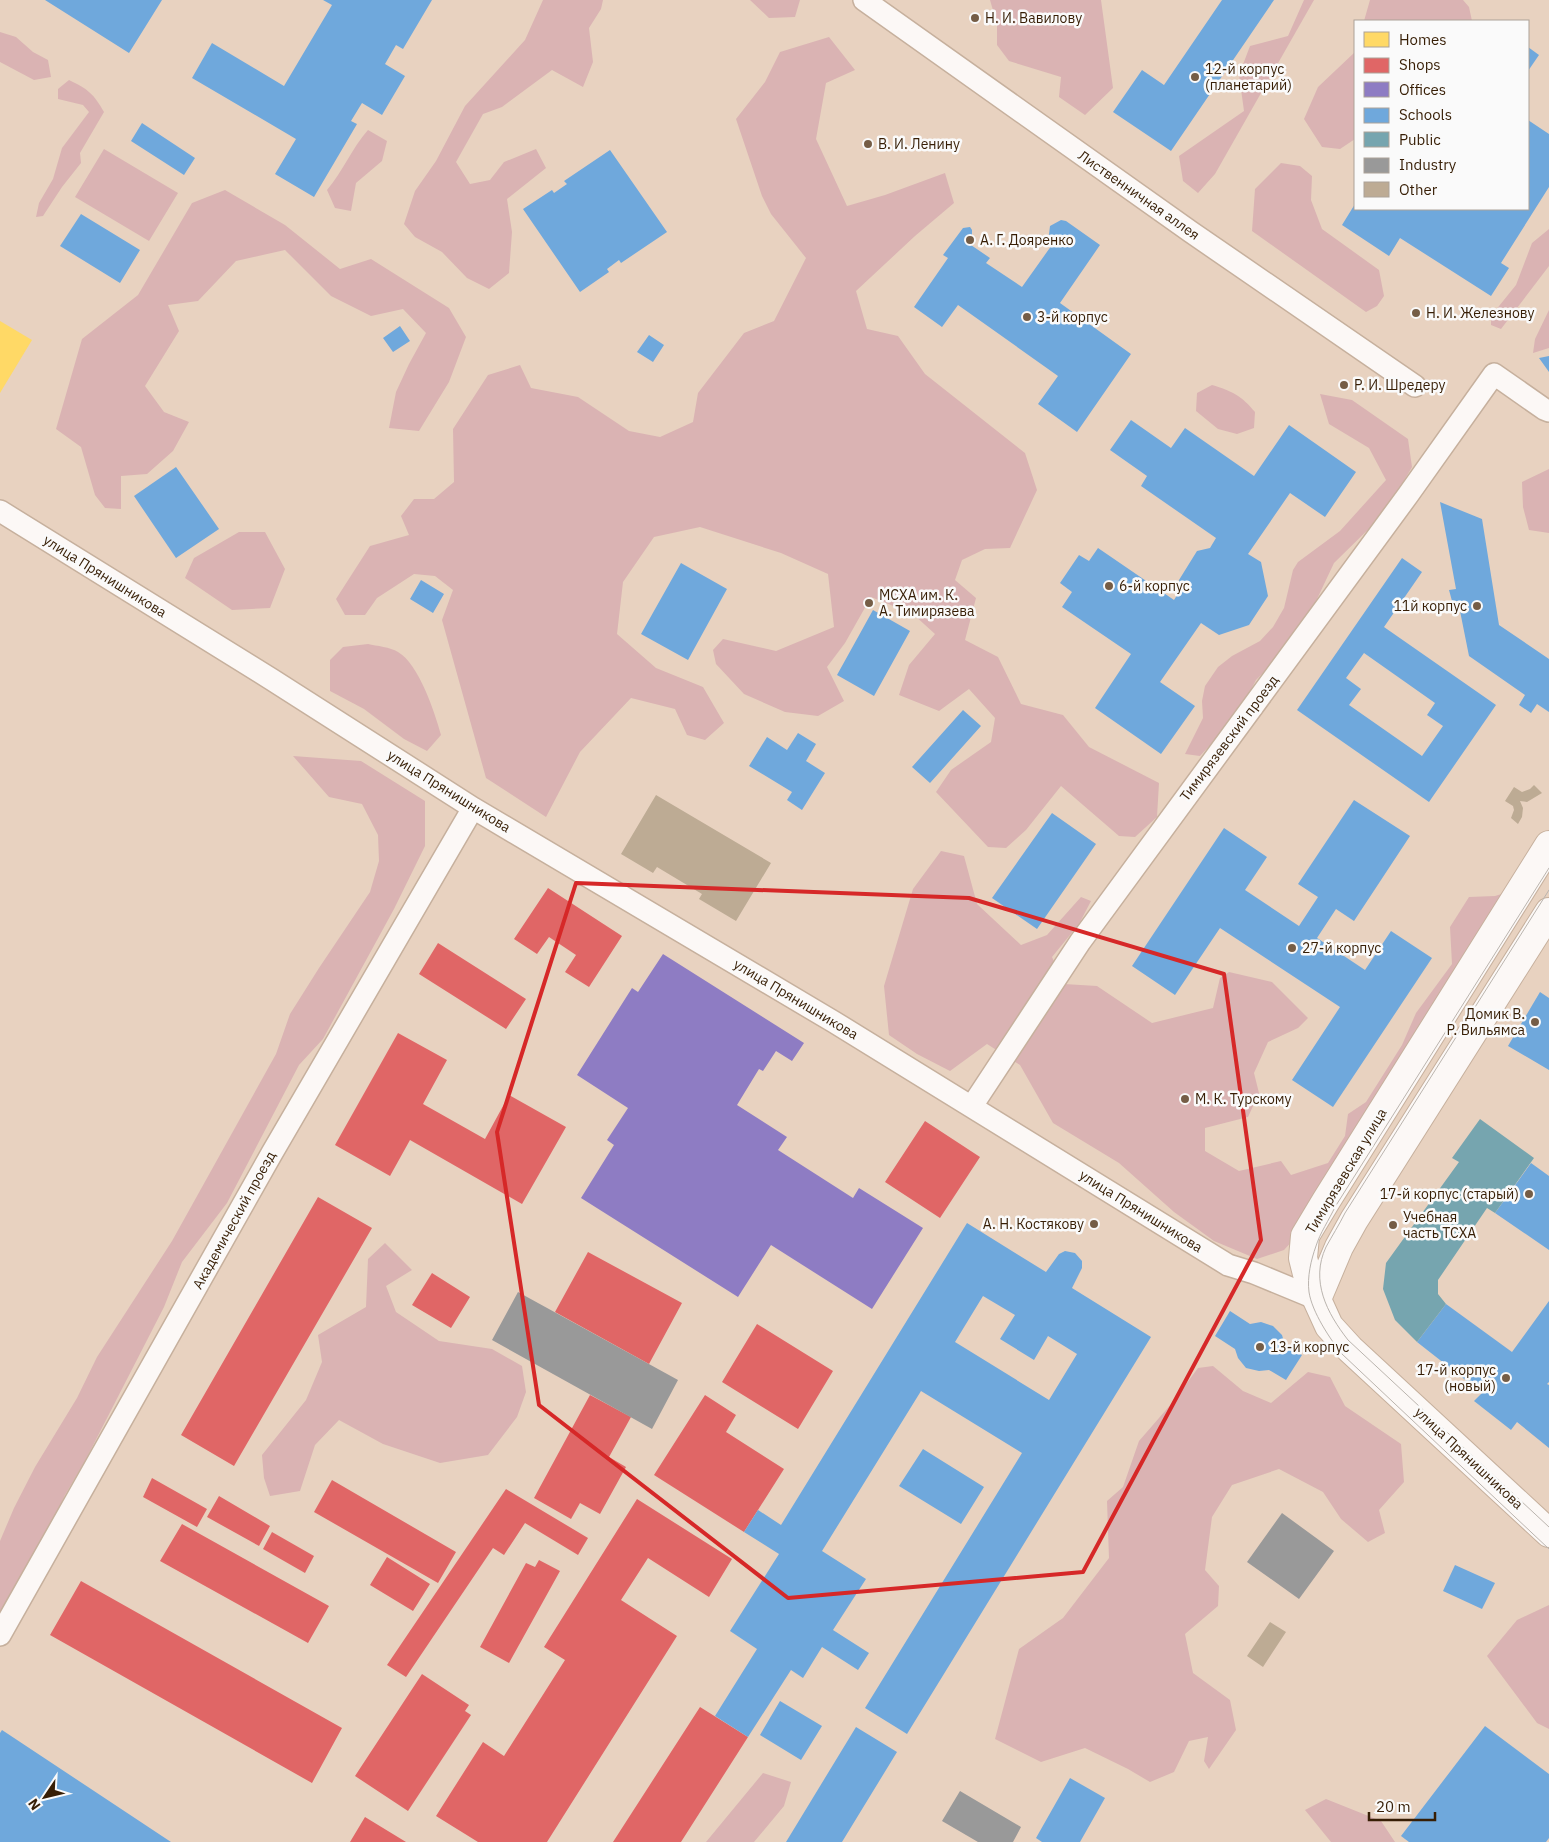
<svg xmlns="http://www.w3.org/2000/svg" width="1549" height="1842" font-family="'IBM Plex Sans',sans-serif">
  <rect width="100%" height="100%" fill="#e8d2c0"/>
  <!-- green -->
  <path fill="#dab3b3" d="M 543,0 L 603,0 L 601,9 L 589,28 L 593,62 L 583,87 L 552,70 L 502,107 L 483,114 L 456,162 L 470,184 L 490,180 L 504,162 L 536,149 L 546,168 L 507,199 L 512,232 L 509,273 L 489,289 L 467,278 L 442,252 L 415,237 L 404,224 L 415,191 L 436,161 L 465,106 L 525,40 Z
    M 750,0 L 800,0 L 795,17 L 769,18 Z
    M 990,0 L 1101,0 L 1113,88 L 1085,115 L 1059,97 L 1061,77 L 1009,61 L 997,45 L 997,24 Z
    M 1304,0 L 1314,0 L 1215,174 L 1198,193 L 1183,181 L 1179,156 L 1244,111 L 1239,75 L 1250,46 L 1288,36 Z
    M 1370,0 L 1463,0 L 1469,7 L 1472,21 L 1364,21 Z
    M 0,32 L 16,37 L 33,52 L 48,60 L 51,77 L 34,80 L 0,62 Z
    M 829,37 L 855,70 L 826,83 L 816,139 L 847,206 L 885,195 L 945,173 L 954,203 L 915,236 L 856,291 L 867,329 L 898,336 L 925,374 L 1025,453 L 1037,490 L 1010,548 L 985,549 L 962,560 L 955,580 L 976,598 L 965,640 L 998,657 L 1021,704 L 1063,715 L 1089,747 L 1159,783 L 1157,817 L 1135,837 L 1119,836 L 1061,786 L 1026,830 L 1006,848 L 988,847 L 936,792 L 951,770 L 991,742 L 995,718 L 969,689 L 939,711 L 899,695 L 909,665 L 935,634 L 913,614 L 871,597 L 845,643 L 827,667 L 844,701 L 818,716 L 785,712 L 744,694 L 716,664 L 713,650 L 723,639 L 776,651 L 834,627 L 828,574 L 781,553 L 700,527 L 654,537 L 623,582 L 617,634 L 656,668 L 703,687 L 724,723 L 705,740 L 687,735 L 675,709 L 631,698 L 580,752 L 546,817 L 486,778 L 442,620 L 453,590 L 435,576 L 414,574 L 377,598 L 365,615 L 345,615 L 336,599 L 370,546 L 409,535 L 401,516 L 414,499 L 434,499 L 454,482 L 453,429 L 488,375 L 520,365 L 531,388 L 578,397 L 629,431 L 660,437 L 693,422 L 698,393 L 744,333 L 774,321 L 806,258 L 771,214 L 762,196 L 736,119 L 765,82 L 780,52 Z
    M 1355,52 L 1355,139 L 1340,149 L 1322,147 L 1304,119 L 1318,87 Z
    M 69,80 C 88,89 94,94 104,112 L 80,153 L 81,163 L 62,187 L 43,216 L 36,217 L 39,203 L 53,179 L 62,148 L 89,112 L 83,105 L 58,99 L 58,89 Z
    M 368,130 L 387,141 L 382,161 L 356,183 L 351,211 L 335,208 L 327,190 C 343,171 352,148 368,130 Z
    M 104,149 L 178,193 L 149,241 L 75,197 Z
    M 1281,163 L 1300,166 L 1312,176 L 1311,200 L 1322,229 L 1379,270 L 1384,296 L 1377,306 L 1366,312 L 1252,231 L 1255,189 Z
    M 225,190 L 285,225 L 340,269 L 371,259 L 449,308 L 466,337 L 449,382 L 419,431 L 389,428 L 396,392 L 409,364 L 426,333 L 403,309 L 371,316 L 331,296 L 285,250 L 236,261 L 198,301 L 168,305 L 179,331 L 145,386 L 164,412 L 189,422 L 173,451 L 147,474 L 121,476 L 121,509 L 105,508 L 95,495 L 81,447 L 56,429 L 82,339 L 138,295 L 192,203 Z
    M 1549,229 L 1549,266 L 1501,329 L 1491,325 L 1491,316 L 1516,285 L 1532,243 Z
    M 1549,310 L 1549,348 L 1533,353 L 1535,339 Z
    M 1212,385 C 1232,391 1242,396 1255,412 L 1254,428 L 1237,434 L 1218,429 L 1196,411 L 1197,393 Z
    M 1320,394 L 1352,400 L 1408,439 L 1412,467 L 1386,512 L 1334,563 L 1309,616 L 1285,651 L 1256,680 L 1238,715 L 1200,756 L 1185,754 L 1203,718 L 1202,701 L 1205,686 L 1218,667 L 1232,656 L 1260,641 L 1273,627 L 1284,608 L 1293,570 L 1298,562 L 1340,531 L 1386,480 L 1369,448 L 1329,424 Z
    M 1549,469 L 1549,533 L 1529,530 L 1523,507 L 1522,482 Z
    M 239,532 L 265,532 L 285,569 L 270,608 L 232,610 L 185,578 L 194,558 Z
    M 368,644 C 377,646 390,647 398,652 C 419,664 435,713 441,735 L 427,751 L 404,739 L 364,709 L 330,691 L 330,660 L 343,647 Z
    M 293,756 L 361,761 L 425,801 L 425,846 L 394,909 L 323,1039 L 299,1065 L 227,1203 L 182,1262 L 164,1307 L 85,1461 L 65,1495 L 33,1563 L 0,1618 L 0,1541 L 14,1508 L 35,1467 L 77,1398 L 97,1357 L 172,1241 L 276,1054 L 290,1014 L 319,968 L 370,892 L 379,861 L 378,835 L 362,804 L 329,797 Z
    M 941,851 L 964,856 L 977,904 L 1021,945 L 1047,935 L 1081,897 L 1091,901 L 1079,924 L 1052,957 L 1064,984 L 1097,986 L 1152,1023 L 1213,1008 L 1220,978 L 1229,972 L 1272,982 L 1308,1018 L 1298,1028 L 1268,1042 L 1254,1073 L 1259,1093 L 1248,1117 L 1205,1128 L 1205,1151 L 1239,1171 L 1281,1161 L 1291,1175 L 1328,1163 L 1345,1136 L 1348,1114 L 1366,1102 L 1402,1045 L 1416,1013 L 1452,964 L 1450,927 L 1469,897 L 1495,896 L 1508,892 L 1305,1227 L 1284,1250 L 1257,1259 L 1214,1241 L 1174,1212 L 1119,1163 L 1053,1123 L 1020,1065 L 987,1044 L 950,1071 L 917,1054 L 889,1035 L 884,986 L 913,889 Z
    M 385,1243 L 412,1270 L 386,1286 L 396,1312 L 439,1341 L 492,1349 L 522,1366 L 526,1392 L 517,1417 L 488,1455 L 440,1463 L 383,1444 L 339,1420 L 315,1445 L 300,1491 L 270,1496 L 264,1478 L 262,1455 L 306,1400 L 322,1362 L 318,1335 L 366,1307 L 368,1259 Z
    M 1213,1366 L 1243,1391 L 1271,1403 L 1308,1372 L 1330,1377 L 1345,1406 L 1401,1444 L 1404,1482 L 1379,1510 L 1385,1533 L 1368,1542 L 1341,1519 L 1323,1492 L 1279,1469 L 1232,1485 L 1212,1517 L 1205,1570 L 1219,1586 L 1218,1606 L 1185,1634 L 1193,1673 L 1230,1700 L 1236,1730 L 1209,1769 L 1204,1761 L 1208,1737 L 1189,1741 L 1174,1772 L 1150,1782 L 1128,1769 L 1085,1748 L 1041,1762 L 995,1739 L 1019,1649 L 1063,1618 L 1109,1558 L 1107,1501 L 1123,1487 L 1139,1441 L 1172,1403 L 1198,1368 Z
    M 1549,1605 L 1549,1729 L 1537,1723 L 1487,1656 L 1517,1620 Z
    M 763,1773 L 791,1782 L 784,1806 L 754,1842 L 706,1842 Z
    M 1326,1799 L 1381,1821 L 1395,1842 L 1331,1842 L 1305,1810 Z"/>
  <!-- homes -->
  <path fill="#ffd966" d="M 0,321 L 32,340 L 0,393 Z"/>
  <!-- shops -->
  <path fill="#e06666" d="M 548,888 L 622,936 L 589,987 L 565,972 L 576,955 L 549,937 L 537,954 L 514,939 Z
    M 438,943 L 526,999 L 506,1029 L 419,974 Z
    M 398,1033 L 447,1060 L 423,1104 L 485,1139 L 509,1095 L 566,1127 L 522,1204 L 410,1140 L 390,1176 L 335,1145 Z
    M 925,1121 L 980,1157 L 940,1218 L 885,1182 Z
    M 318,1197 L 372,1228 L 234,1466 L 181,1435 Z
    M 588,1252 L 682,1303 L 649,1364 L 555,1312 Z
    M 432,1273 L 470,1297 L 451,1328 L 412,1305 Z
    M 757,1324 L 833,1371 L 798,1429 L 722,1382 Z
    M 590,1395 L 631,1417 L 609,1457 L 626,1467 L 600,1514 L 580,1503 L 571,1519 L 534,1498 Z
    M 705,1395 L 736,1415 L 726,1432 L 784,1469 L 744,1532 L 654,1475 Z
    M 152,1478 L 207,1509 L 197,1527 L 143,1497 Z
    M 332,1480 L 456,1552 L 438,1583 L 314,1512 Z
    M 506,1489 L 588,1538 L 578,1555 L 525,1523 L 504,1555 L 493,1548 L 406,1677 L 387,1665 Z
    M 219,1496 L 270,1526 L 259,1546 L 207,1517 Z
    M 637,1499 L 732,1559 L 709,1597 L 648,1558 L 621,1600 L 677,1636 L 547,1842 L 478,1842 L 436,1816 L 483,1742 L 504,1756 L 565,1660 L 544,1647 Z
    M 182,1524 L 329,1606 L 308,1643 L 160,1561 Z
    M 272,1532 L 314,1556 L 305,1573 L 263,1549 Z
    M 387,1557 L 430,1584 L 413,1611 L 370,1585 Z
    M 539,1560 L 560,1571 L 509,1663 L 480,1647 L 526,1563 L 535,1567 Z
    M 81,1581 L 342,1728 L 312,1783 L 50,1635 Z
    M 422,1674 L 469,1705 L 465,1711 L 471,1715 L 408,1811 L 355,1776 Z
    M 700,1707 L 748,1737 L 681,1842 L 613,1842 Z
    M 365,1817 L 406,1842 L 350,1842 Z"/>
  <!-- offices -->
  <path fill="#8e7cc3" d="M 663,954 L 804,1043 L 792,1061 L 776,1051 L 763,1071 L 759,1069 L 737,1105 L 787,1137 L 778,1150 L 853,1198 L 859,1188 L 923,1228 L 872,1309 L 771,1245 L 738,1297 L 581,1198 L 614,1145 L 607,1140 L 628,1108 L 577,1075 L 632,988 L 638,992 Z"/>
  <!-- schools -->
  <path fill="#6fa8dc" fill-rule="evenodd" d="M 45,0 L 162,0 L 129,53 Z
    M 323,0 L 432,0 L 403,49 L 396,45 L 385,64 L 405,76 L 382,115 L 362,103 L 351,121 L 357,124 L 314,197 L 275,174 L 296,139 L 192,78 L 212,43 L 284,86 L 332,5 Z
    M 1222,0 L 1274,0 L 1171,151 L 1113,112 L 1142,70 L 1164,85 Z
    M 1528,47 L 1539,55 L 1528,71 Z
    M 1528,120 L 1549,134 L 1549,187 L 1501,263 L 1509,268 L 1491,296 L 1400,238 L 1389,256 L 1342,225 L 1355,204 L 1355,209 L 1528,209 Z
    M 142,123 L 195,158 L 184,175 L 131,141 Z
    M 610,150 L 667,232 L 621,263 L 619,260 L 607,269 L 609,272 L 580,292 L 523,209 L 552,190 L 554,193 L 567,184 L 564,181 Z
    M 81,214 L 140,250 L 120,283 L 60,246 Z
    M 1061,220 L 1066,221 L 1100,245 L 1060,303 L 1131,354 L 1077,432 L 1038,404 L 1058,376 L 958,305 L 942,327 L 914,307 L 948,258 L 943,255 L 963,228 L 970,227 L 972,230 L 972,237 L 968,243 L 990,258 L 986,263 L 1022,287 L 1054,242 L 1051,240 L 1049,234 L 1050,226 Z
    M 400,326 L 410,341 L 393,352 L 383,338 Z
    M 649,335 L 664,345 L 653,362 L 637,352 Z
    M 1549,356 L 1549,372 L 1539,358 Z
    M 1131,420 L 1171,448 L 1185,428 L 1254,476 L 1289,425 L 1356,472 L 1325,517 L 1290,493 L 1248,554 L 1261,562 L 1268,596 L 1249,625 L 1219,635 L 1201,623 L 1160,682 L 1195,706 L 1161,754 L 1095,708 L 1131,654 L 1062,607 L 1072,592 L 1060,583 L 1079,555 L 1089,561 L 1098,548 L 1174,600 L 1181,589 L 1179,580 L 1197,551 L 1210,548 L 1216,538 L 1141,486 L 1147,476 L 1110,450 Z
    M 176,467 L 219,529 L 176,558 L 134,496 Z
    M 1440,502 L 1482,519 L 1499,625 L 1549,659 L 1549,712 L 1537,704 L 1531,713 L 1519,705 L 1525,695 L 1469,656 L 1458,601 L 1452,601 L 1449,590 L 1456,589 Z
    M 1402,558 L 1422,572 L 1384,627 L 1496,705 L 1429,802 L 1297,710 ZM 1364,653 L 1435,703 L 1427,715 L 1443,726 L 1422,756 L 1349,705 L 1361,689 L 1346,678 Z
    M 681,563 L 727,589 L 688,660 L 641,634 Z
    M 421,580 L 444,594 L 433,613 L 410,599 Z
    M 873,610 L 910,631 L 874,696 L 837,675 Z
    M 963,710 L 981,726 L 930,783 L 912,767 Z
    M 798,733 L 816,744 L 806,761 L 825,773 L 802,810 L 787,800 L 792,792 L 749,766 L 767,737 L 787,750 Z
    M 1354,800 L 1410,836 L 1354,921 L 1336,909 L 1317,938 L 1365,970 L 1391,931 L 1432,958 L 1333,1107 L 1292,1080 L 1340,1007 L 1220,928 L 1175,995 L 1132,966 L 1224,828 L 1267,857 L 1245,890 L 1299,926 L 1318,897 L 1298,884 Z
    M 1052,813 L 1096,844 L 1037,929 L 992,898 Z
    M 1540,992 L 1549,998 L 1549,1070 L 1508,1046 Z
    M 1531,1163 L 1549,1176 L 1549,1250 L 1495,1213 Z
    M 967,1223 L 1046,1272 L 1059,1254 L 1065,1251 L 1075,1253 L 1082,1261 L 1082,1268 L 1072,1288 L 1151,1337 L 907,1734 L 865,1708 L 1022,1453 L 921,1391 L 822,1551 L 866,1579 L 833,1630 L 869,1653 L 858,1670 L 822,1647 L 803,1678 L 791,1670 L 748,1737 L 715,1716 L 757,1649 L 730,1631 L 779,1554 L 744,1532 L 758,1510 L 781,1525 ZM 983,1296 L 1015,1315 L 1000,1339 L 1034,1360 L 1048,1336 L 1077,1354 L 1049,1400 L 955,1342 Z
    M 1549,1301 L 1549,1382 L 1547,1384 L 1549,1385 L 1549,1448 L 1517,1422 L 1511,1430 L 1474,1401 L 1482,1393 L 1417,1342 L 1446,1304 L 1512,1352 Z
    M 1230,1311 L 1250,1324 L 1261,1322 L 1273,1326 L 1282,1335 L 1285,1345 L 1302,1355 L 1286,1380 L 1269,1370 L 1259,1371 L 1246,1368 L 1238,1358 L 1235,1349 L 1215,1336 Z
    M 923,1449 L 984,1487 L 961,1524 L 899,1486 Z
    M 1455,1565 L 1495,1583 L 1482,1609 L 1443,1591 Z
    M 780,1701 L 822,1726 L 801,1760 L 760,1735 Z
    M 1485,1726 L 1549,1774 L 1549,1838 L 1546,1842 L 1409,1842 L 1401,1836 Z
    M 856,1727 L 897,1752 L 842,1842 L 786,1842 Z
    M 2,1730 L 171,1842 L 0,1842 L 0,1733 Z
    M 1070,1778 L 1105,1798 L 1080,1842 L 1042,1842 L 1036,1838 Z"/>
  <!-- public -->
  <path fill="#76a5af" d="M 1480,1119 L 1534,1158 L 1495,1213 L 1487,1208 L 1438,1280 L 1438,1294 L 1446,1304 L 1417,1342 L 1395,1320 L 1383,1289 L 1386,1263 L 1459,1162 L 1452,1158 Z"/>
  <!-- industry -->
  <path fill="#999" d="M 518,1292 L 678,1380 L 652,1429 L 492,1340 Z
    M 1282,1513 L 1334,1551 L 1299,1599 L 1247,1562 Z
    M 960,1791 L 1021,1827 L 1013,1842 L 978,1842 L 942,1821 Z"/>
  <!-- building -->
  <path fill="#bdab94" d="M 1534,785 L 1542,793 L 1527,802 L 1520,801 L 1523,808 L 1522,817 L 1518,824 L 1511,818 L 1514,810 L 1513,806 L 1505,801 L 1514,787 L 1522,792 L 1530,789 Z
    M 656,795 L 771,863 L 736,921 L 699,899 L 702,894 L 657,867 L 653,873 L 621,854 Z
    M 1270,1622 L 1286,1632 L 1263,1667 L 1247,1656 Z"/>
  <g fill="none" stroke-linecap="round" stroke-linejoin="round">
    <!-- minor casing -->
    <g stroke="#c6b09d" stroke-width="24">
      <path id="minor" d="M 864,0 L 1191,232 L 1415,386
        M 0,511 L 271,679 L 473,808 L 834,1022 L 1228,1265 L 1254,1273 L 1317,1299
        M 972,1106 L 1080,942 L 1408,495 L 1494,374 L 1544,409 L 1549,411
        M 0,1635 L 272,1153 L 473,808"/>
    </g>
    <!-- major casing -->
    <g stroke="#c6b09d" stroke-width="30">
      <path id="major" d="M 1549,845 L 1326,1201 L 1305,1236 L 1303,1258 L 1309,1282 L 1329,1326 L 1350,1349 L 1549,1533
        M 1317,1299 L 1339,1247 L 1354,1220 L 1549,912"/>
    </g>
    <!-- minor -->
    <use href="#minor" stroke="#fcf8f6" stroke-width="21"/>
    <!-- major -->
    <use href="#major" stroke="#fcf8f6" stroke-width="28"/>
    <!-- tram -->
    <path stroke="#bab4ae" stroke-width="1" d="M 1549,868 L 1335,1207 C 1329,1220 1320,1233 1316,1246 C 1311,1260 1307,1277 1309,1292 C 1312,1312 1330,1339 1342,1354 L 1549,1549
      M 1549,890 L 1345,1213 C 1339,1225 1332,1236 1326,1247 C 1310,1281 1327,1313 1348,1340 L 1549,1527"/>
  </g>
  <!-- marked area -->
  <path fill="none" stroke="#d62828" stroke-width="4" stroke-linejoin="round" d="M 576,883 L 969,898 L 1224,974 L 1261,1240 L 1083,1572 L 788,1598 L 539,1405 L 497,1132 Z"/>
  <!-- markers -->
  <g fill="#755d46" stroke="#fafafa" stroke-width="2">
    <circle cx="975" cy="18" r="5"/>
    <circle cx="1195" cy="77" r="5"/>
    <circle cx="868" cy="144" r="5"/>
    <circle cx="970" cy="240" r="5"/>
    <circle cx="1416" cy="313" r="5"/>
    <circle cx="1027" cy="317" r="5"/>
    <circle cx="1344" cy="385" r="5"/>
    <circle cx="1109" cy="586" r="5"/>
    <circle cx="869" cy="603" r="5"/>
    <circle cx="1477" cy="606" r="5"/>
    <circle cx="1292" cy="948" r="5"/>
    <circle cx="1535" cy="1022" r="5"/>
    <circle cx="1185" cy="1099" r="5"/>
    <circle cx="1529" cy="1194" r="5"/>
    <circle cx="1094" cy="1224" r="5"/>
    <circle cx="1393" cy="1225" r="5"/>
    <circle cx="1260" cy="1347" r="5"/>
    <circle cx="1506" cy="1378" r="5"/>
  </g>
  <g text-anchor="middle" stroke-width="5" stroke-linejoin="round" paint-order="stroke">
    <!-- poi labels -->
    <g font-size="14" fill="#371e05" stroke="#fafafa" text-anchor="start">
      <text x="985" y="23">Н. И. Вавилову</text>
      <text x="1205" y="74">12-й корпус<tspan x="1205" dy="16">(планетарий)</tspan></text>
      <text x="878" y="149">В. И. Ленину</text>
      <text x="980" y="245">А. Г. Дояренко</text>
      <text x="1426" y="318">Н. И. Железнову</text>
      <text x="1037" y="322">3-й корпус</text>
      <text x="1354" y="390">Р. И. Шредеру</text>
      <text x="1119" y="591">6-й корпус</text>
      <text x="879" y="600">МСХА им. К.<tspan x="879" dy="16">А. Тимирязева</tspan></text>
      <text x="1467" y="611" text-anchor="end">11й корпус</text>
      <text x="1302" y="953">27-й корпус</text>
      <text x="1525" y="1019" text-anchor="end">Домик В.<tspan x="1525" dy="16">Р. Вильямса</tspan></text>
      <text x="1195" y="1104">М. К. Турскому</text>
      <text x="1519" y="1199" text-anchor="end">17-й корпус (старый)</text>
      <text x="1403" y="1222">Учебная<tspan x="1403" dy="16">часть ТСХА</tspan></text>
      <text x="1084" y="1229" text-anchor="end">А. Н. Костякову</text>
      <text x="1270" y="1352">13-й корпус</text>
      <text x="1496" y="1375" text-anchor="end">17-й корпус<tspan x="1496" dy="16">(новый)</tspan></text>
    </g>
    <!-- street labels -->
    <g font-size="14" fill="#371e05" stroke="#fafafa">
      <text transform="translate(1139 195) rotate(35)" y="5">Лиственничная аллея</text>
      <text transform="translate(105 576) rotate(32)" y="5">улица Прянишникова</text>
      <text transform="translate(1229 738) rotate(-53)" y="5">Тимирязевский проезд</text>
      <text transform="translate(449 791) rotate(32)" y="5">улица Прянишникова</text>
      <text transform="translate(796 999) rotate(31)" y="5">улица Прянишникова</text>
      <text transform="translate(1346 1171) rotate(-59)" y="5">Тимирязевская улица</text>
      <text transform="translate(1141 1211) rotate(32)" y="5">улица Прянишникова</text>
      <text transform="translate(234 1220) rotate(-61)" y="5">Академический проезд</text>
      <text transform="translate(1469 1458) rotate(43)" y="5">улица Прянишникова</text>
    </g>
  </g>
  <!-- legend -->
  <rect x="1354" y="20" width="175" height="190" fill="#fafafa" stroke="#aca298"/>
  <rect x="1364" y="32" width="25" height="15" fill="#ffd966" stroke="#aca298"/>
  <text x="1399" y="45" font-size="15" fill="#371e05">Homes</text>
  <rect x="1364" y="58" width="25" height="15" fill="#e06666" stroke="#aca298"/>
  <text x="1399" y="70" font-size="15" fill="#371e05">Shops</text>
  <rect x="1364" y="82" width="25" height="15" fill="#8e7cc3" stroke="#aca298"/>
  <text x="1399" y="95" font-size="15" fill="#371e05">Offices</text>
  <rect x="1364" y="108" width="25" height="15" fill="#6fa8dc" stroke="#aca298"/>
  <text x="1399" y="120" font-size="15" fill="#371e05">Schools</text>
  <rect x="1364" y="132" width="25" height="15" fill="#76a5af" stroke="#aca298"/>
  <text x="1399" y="145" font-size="15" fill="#371e05">Public</text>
  <rect x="1364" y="158" width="25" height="15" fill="#999999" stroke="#aca298"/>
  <text x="1399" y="170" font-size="15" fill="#371e05">Industry</text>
  <rect x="1364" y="182" width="25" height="15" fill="#bdab94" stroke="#aca298"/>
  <text x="1399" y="195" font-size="15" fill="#371e05">Other</text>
  <!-- north arrow -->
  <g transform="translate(45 1797) rotate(235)" stroke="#fafafa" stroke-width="4" paint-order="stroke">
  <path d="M0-4L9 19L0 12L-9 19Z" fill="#371e05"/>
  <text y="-8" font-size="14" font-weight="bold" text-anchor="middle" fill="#371e05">N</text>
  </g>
  <!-- scale -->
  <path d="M1369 1812v8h66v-8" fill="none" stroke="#371e05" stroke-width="2.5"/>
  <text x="1376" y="1812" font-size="15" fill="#371e05" stroke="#fafafa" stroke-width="4" paint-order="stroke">20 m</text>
</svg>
